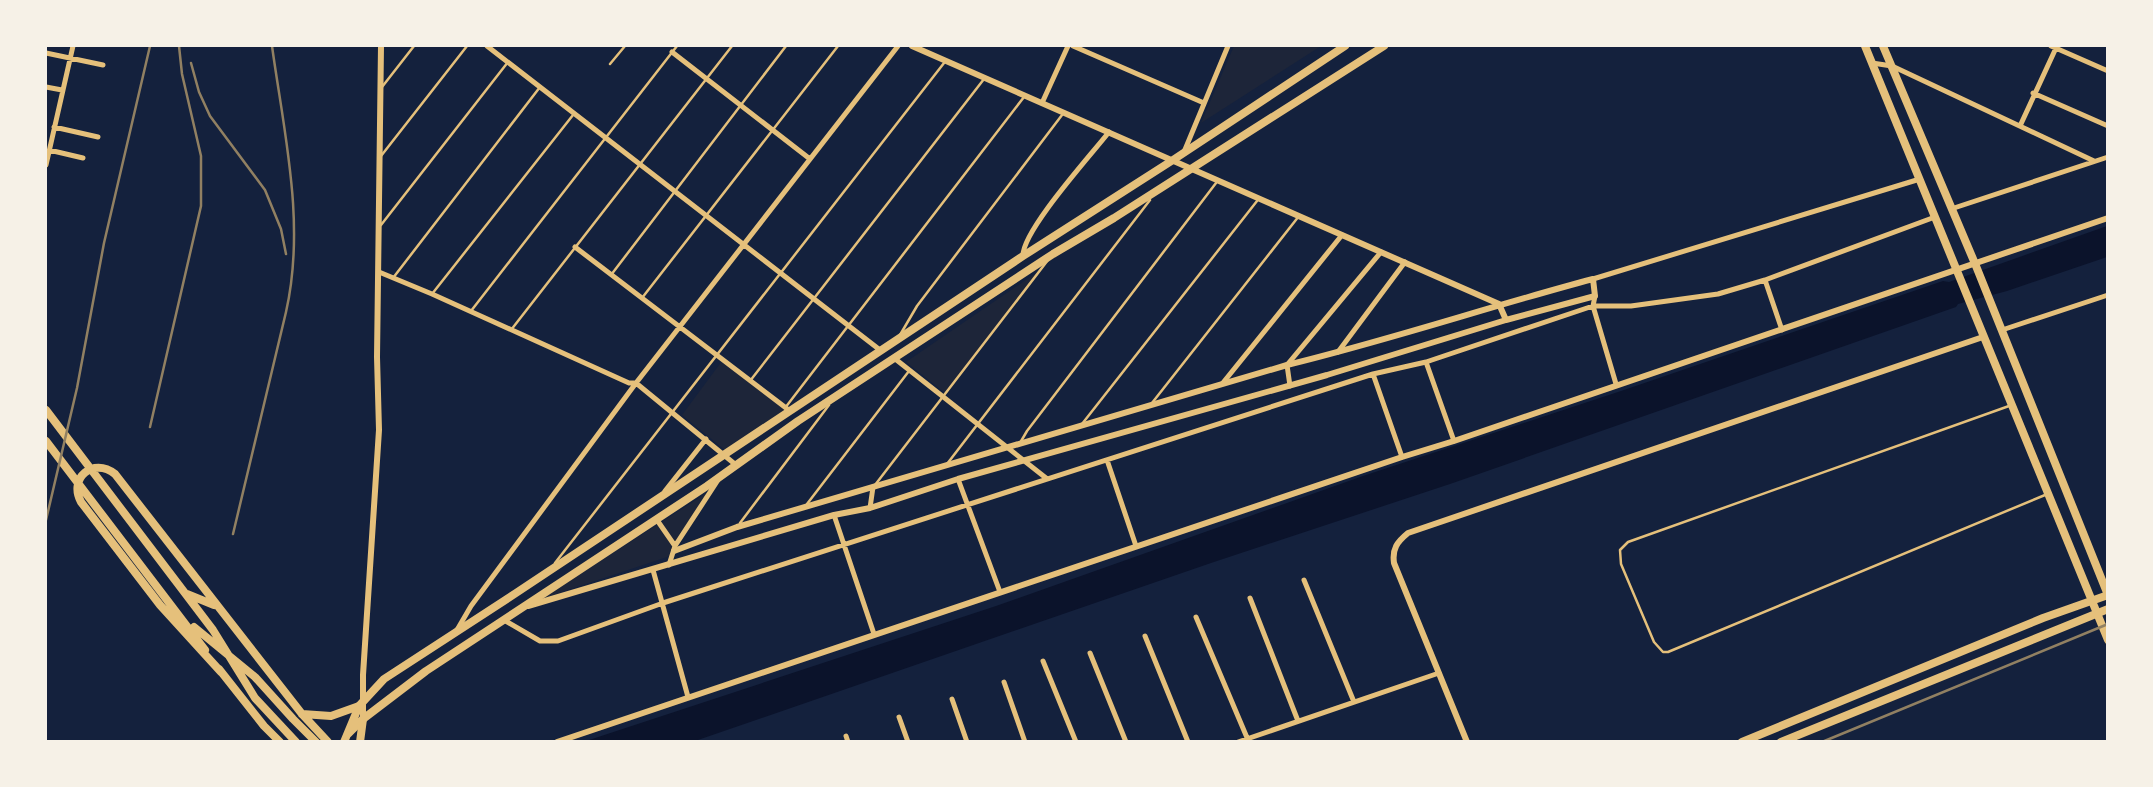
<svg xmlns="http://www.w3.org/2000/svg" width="2153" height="787" font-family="Quicksand,sans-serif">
  <rect width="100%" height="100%" fill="#14213d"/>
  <!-- green -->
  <path fill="#1d2539" d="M 1234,46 L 1321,46 L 1201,123 Z
    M 1039,271 L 945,393 L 906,362 Z
    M 722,361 L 787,411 L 726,451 L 682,415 Z
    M 710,491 L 676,540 L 670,556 L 541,599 Z"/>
  <!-- water -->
  <path fill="#0b132b" d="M 2107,226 L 2107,257 L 2007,291 L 1958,304 L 1956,307 L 1450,484 L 1211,563 L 695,741 L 583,742 L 996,606 L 1363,476 L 1621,391 L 1943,281 L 1949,282 Z"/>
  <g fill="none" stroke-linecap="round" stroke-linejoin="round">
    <!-- service -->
    <path stroke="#e5c07b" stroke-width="2.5" d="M 610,64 L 625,46
      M 382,87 L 414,46
      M 381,156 L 467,46
      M 381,225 L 508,62
      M 611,275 L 786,46
      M 393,278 L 540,87
      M 432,294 L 573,115
      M 642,298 L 838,46
      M 471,311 L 677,46
      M 511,330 L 732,46
      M 900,335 L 917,306 L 1062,115
      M 750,381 L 984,79
      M 1152,403 L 1299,216
      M 2009,406 L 1628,542 L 1620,550 L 1621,564 L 1654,642 L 1663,652 L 1668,652 L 2045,495
      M 785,408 L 1024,97
      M 1082,424 L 1257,201
      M 1020,443 L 1027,431 L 1216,183
      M 947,464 L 1150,200
      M 875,485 L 1048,260
      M 807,504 L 909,371
      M 740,523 L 829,405
      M 555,563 L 944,63"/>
    <!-- minor -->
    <path stroke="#e5c07b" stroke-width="5" d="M 487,46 L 880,350
      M 1073,46 L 1204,103
      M 2051,46 L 2108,71
      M 672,52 L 810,159
      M 46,53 L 103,65
      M 1872,63 L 1892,66 L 2094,161
      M 46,87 L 62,90
      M 2033,93 L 2108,126
      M 1042,103 L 1068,46
      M 2020,126 L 2056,48
      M 54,127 L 98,137
      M 49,150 L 83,158
      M 1184,152 L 1228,46
      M 46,165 L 73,46
      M 1951,209 L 2108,157
      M 575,247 L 790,411
      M 1023,256 C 1022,231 1091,155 1109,132
      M 379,272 L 432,294 L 629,383 L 636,383 L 736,465
      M 1593,279 L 1920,179
      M 1765,280 L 1782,330
      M 1595,296 L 1593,306 L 1616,384
      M 2002,330 L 2108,295
      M 1338,352 L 1405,262
      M 894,358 L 1046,478
      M 1426,362 L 1454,441
      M 1373,374 L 1402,457
      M 1222,384 L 1342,235
      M 1290,386 L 1287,365 L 1381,252
      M 1107,460 L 1136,546
      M 958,479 L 1000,592
      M 665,491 L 706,439
      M 870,508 L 873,487
      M 834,515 L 874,634
      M 657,520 L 675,546
      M 669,565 L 675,546 L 718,480
      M 653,570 L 688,697
      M 1304,580 L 1354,702
      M 1250,598 L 1298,721
      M 1196,617 L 1248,740
      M 504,620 L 540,641 L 558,641 L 663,603 L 1373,374 L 1426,362 L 1593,306 L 1631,306 L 1718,294 L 1765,280 L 1935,217
      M 457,630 L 471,606 L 636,383 L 898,46
      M 1145,636 L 1188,742
      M 1090,653 L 1126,742
      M 1043,661 L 1076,742
      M 1004,682 L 1025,742
      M 952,699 L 967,742
      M 899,717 L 908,742
      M 846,736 L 848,742
      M 1238,742 L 1439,673"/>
    <!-- tertiary -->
    <path stroke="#e5c07b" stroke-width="6" d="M 912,46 L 1499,304 L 1506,320
      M 528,606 L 834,515 L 870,508 L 958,479 L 1327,375 L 1506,320 L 1595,296 L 1593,279 C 1491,306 1390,340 1287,365 L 737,527 L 674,551
      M 363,719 L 363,675 L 379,430 L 377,357 L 381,46
      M 557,742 L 1402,457 L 1454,441 L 2108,218
      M 1467,742 L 1394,563 C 1392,549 1397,542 1408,533 L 1983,337"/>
    <!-- primary -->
    <path stroke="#e5c07b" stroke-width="8" d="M 1865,46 L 2108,640
      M 1883,46 L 1976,266 L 2108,595
      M 348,734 L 363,719 L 426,671 L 707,486 L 798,421 L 1053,254 L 1114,218 L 1384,46
      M 344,742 L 359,706 L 384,679 L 516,593 L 1023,256 L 1173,160 L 1345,46
      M 1742,742 L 2043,618 L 2108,595
      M 1781,742 L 2108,609"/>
    <!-- trunk -->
    <path stroke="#e5c07b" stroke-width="8" d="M 46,410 L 213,630 L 255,698 L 296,742
      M 46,441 L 205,650
      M 187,594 L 214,605
      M 194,627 L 255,677 L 293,719 L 316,742
      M 219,669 L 264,726 L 280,742
      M 221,672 L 160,605 L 81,502 C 68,478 93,457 115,474 L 302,714 L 328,742
      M 302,714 L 331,716 L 359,706
      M 360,742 L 363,719"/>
    <!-- rail -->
    <path stroke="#918062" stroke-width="2.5" d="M 191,63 L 199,92 L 210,116 L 265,190 L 281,229 L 286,254
      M 150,427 L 201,206 L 201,156 L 182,74 L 179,46
      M 46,520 L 77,388 L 104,243 L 150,46
      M 233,534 L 286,312 C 306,224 284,133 272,46
      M 1822,742 L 2108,624"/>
  </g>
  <!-- border -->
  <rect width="2153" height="787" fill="none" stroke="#f6f1e7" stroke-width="94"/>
</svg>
